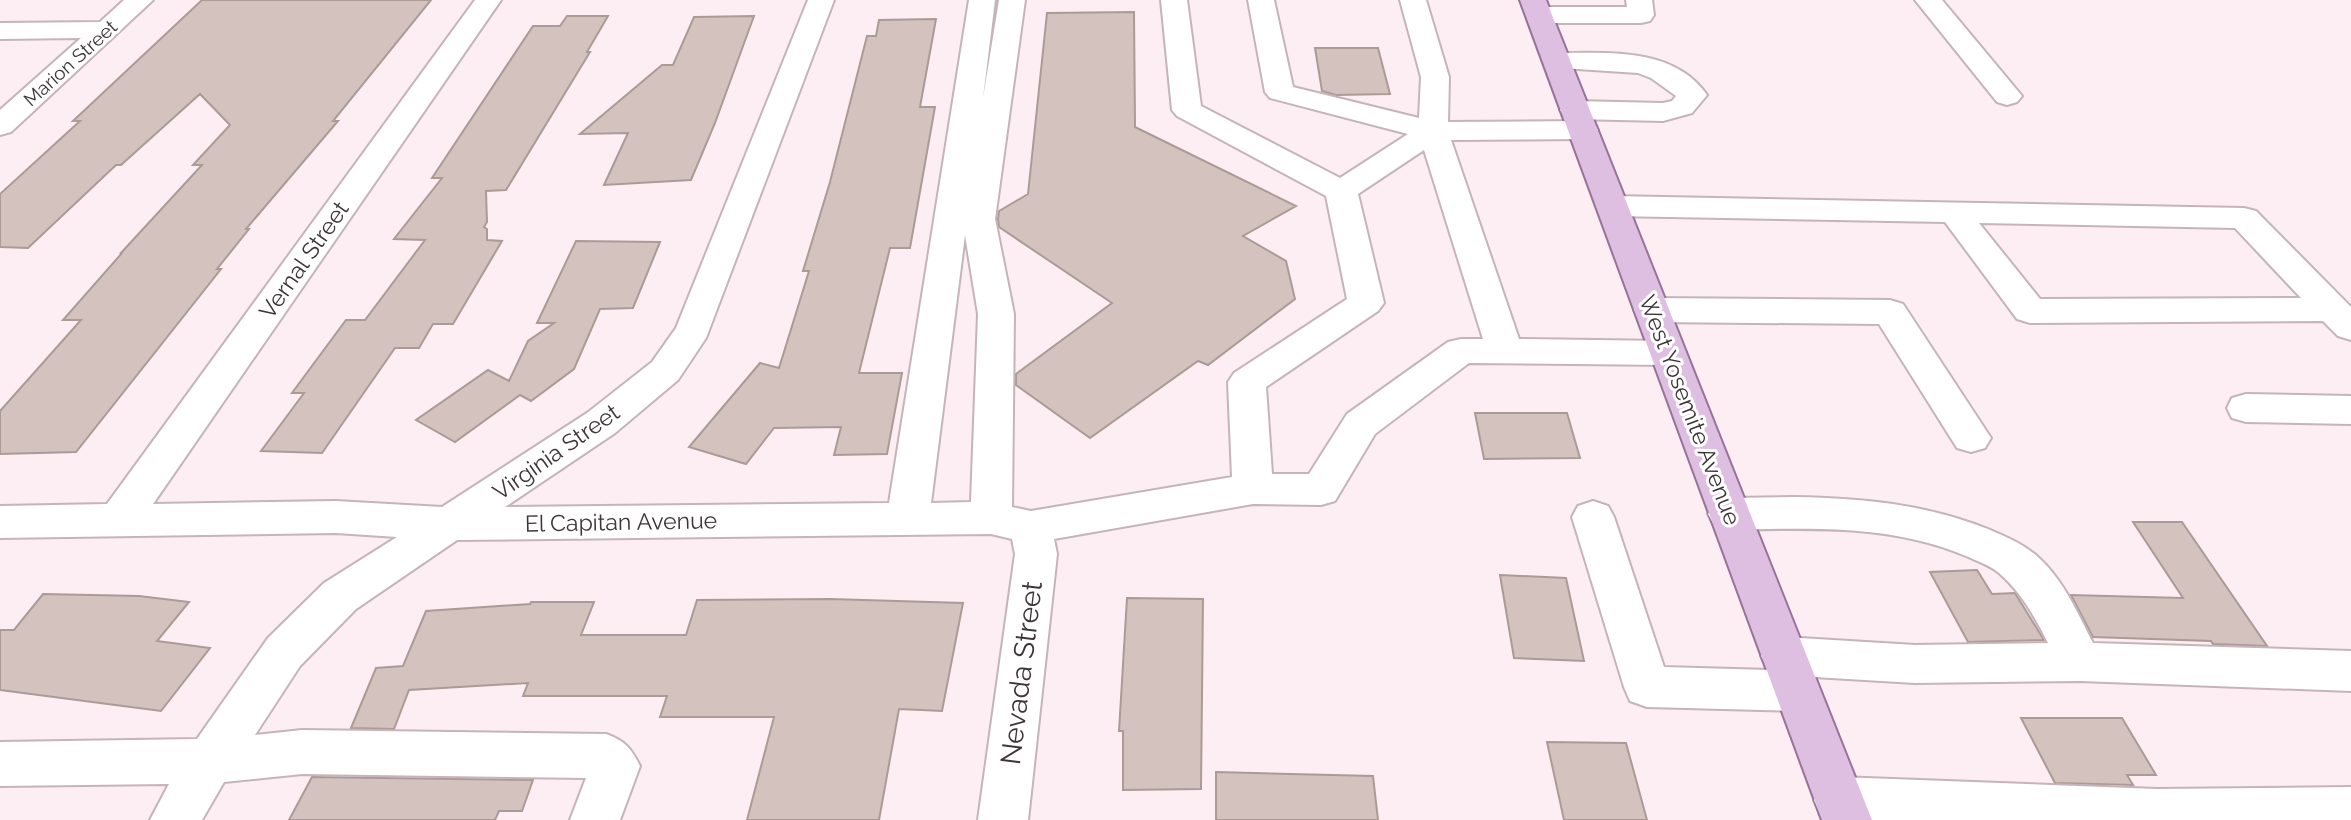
<svg xmlns="http://www.w3.org/2000/svg" width="2351" height="820" font-family="Raleway,sans-serif">
  <rect width="100%" height="100%" fill="#fdeef3"/>
  <!-- building -->
  <path fill="#d4c2be" stroke="#ab9a96" stroke-width="2" d="M 202,0 L 431,0 L 333,121 L 338,121 L 246,229 L 249,229 L 217,269 L 221,269 L 76,452 L 0,454 L 0,411 L 81,320 L 63,320 L 122,253 L 120,254 L 202,165 L 193,165 L 230,125 L 200,94 L 121,165 L 116,165 L 28,248 L 0,247 L 0,194 L 80,121 L 73,121 Z
    M 1134,12 L 1135,127 L 1296,206 L 1243,236 L 1286,261 L 1295,299 L 1208,365 L 1198,361 L 1090,438 L 1016,385 L 1016,374 L 1112,303 L 999,227 L 998,219 L 999,211 L 1028,194 L 1047,13 Z
    M 567,16 L 608,16 L 587,52 L 590,52 L 506,190 L 486,191 L 487,222 L 484,227 L 487,229 L 487,240 L 502,241 L 453,324 L 433,324 L 419,348 L 395,348 L 322,453 L 261,451 L 304,393 L 292,393 L 346,320 L 365,320 L 425,240 L 394,239 L 442,178 L 432,178 L 533,26 L 560,26 Z
    M 754,16 L 715,123 L 691,180 L 604,185 L 628,133 L 580,134 L 662,65 L 673,65 L 694,17 Z
    M 936,19 L 920,107 L 935,107 L 910,248 L 890,248 L 859,373 L 902,373 L 887,454 L 834,455 L 841,427 L 774,428 L 746,464 L 689,447 L 760,363 L 779,368 L 809,271 L 803,271 L 830,182 L 867,36 L 876,36 L 879,20 Z
    M 1315,48 L 1378,48 L 1390,94 L 1336,95 L 1322,91 Z
    M 576,241 L 660,242 L 633,308 L 600,309 L 574,369 L 531,401 L 520,395 L 455,442 L 416,420 L 488,370 L 509,381 L 528,341 L 554,323 L 537,323 Z
    M 1475,413 L 1567,413 L 1580,458 L 1484,459 Z
    M 2133,522 L 2182,522 L 2267,646 L 2213,644 L 2211,641 L 2093,637 L 2071,595 L 2183,598 Z
    M 1977,570 L 1992,594 L 2015,593 L 2044,640 L 1968,642 L 1930,572 Z
    M 1500,575 L 1566,578 L 1584,661 L 1514,658 Z
    M 43,594 L 139,596 L 189,602 L 157,641 L 210,648 L 161,711 L 0,690 L 0,630 L 14,630 Z
    M 1127,598 L 1203,599 L 1201,789 L 1123,790 L 1123,731 L 1119,731 Z
    M 830,599 L 963,603 L 942,711 L 899,709 L 879,820 L 747,820 L 774,717 L 660,717 L 667,696 L 523,696 L 528,683 L 409,690 L 394,729 L 351,728 L 376,668 L 403,666 L 426,611 L 530,604 L 531,602 L 594,602 L 581,635 L 686,635 L 697,600 Z
    M 2021,718 L 2122,718 L 2156,775 L 2127,775 L 2133,785 L 2055,783 Z
    M 1547,742 L 1626,743 L 1647,820 L 1564,820 Z
    M 1216,772 L 1373,776 L 1378,820 L 1216,820 Z
    M 312,777 L 533,780 L 522,811 L 499,811 L 495,820 L 289,820 Z"/>
  <g fill="none" stroke-linecap="round" stroke-linejoin="round">
    <!-- minor casing -->
    <g stroke="#c5b4b9" stroke-width="4">
      <path id="minor" d="M 124,0 L 153,0 L 11,132 L 0,135 L 0,110 L 81,38 L 0,39 L 0,23 L 100,22 Z
        M 475,0 L 501,0 L 153,504 L 336,501 L 442,507 L 587,413 L 652,362 L 676,328 L 808,0 L 834,0 L 706,338 L 678,380 L 615,433 L 505,507 L 889,503 L 969,0 L 995,0 L 983,98 L 999,0 L 1025,0 L 995,219 L 1014,314 L 1012,507 L 1031,511 L 1232,477 L 1228,382 L 1234,373 L 1347,299 L 1326,196 L 1177,116 L 1172,110 L 1161,0 L 1187,0 L 1201,106 L 1340,178 L 1408,134 L 1270,98 L 1265,92 L 1248,0 L 1274,0 L 1293,87 L 1419,118 L 1421,77 L 1400,0 L 1426,0 L 1449,77 L 1448,122 L 1583,121 L 1594,124 L 1598,130 L 1594,136 L 1583,139 L 1451,140 L 1519,339 L 1668,341 L 1681,344 L 1686,353 L 1681,362 L 1668,365 L 1469,363 L 1375,434 L 1335,501 L 1321,505 L 1253,504 L 1054,539 L 1057,554 L 1028,820 L 978,820 L 1015,554 L 1012,539 L 991,534 L 457,540 L 356,609 L 300,666 L 255,735 L 302,730 L 606,734 C 625,741 631,748 640,766 L 620,820 L 570,820 L 586,778 L 302,774 L 224,782 L 202,820 L 150,820 L 169,784 L 0,786 L 0,742 L 197,739 L 268,638 L 324,583 L 397,537 L 336,533 L 0,538 L 0,506 L 107,504 ZM 1424,150 L 1483,339 L 1461,339 L 1448,342 L 1347,414 L 1309,474 L 1272,474 L 1266,387 L 1378,311 L 1384,303 L 1358,194 ZM 965,235 L 978,314 L 971,502 L 931,503 Z
        M 1626,0 L 1652,0 L 1654,15 L 1650,21 L 1641,23 L 1539,23 L 1530,21 L 1526,15 L 1530,9 L 1539,7 L 1627,7 Z
        M 1915,0 L 1942,0 L 2022,96 L 2017,102 L 2007,105 L 1997,102 Z
        M 1557,53 C 1608,53 1674,47 1707,95 L 1692,113 L 1663,121 L 1575,119 L 1565,116 L 1560,110 L 1565,104 L 1575,101 L 1663,103 L 1672,101 L 1676,96 L 1651,78 L 1638,73 L 1547,67 L 1543,61 L 1547,55 Z
        M 1612,196 L 2244,208 L 2256,211 L 2351,307 L 2351,340 L 2338,336 L 2323,321 L 2030,323 L 2017,319 L 1945,222 L 1612,216 L 1601,213 L 1596,206 L 1601,199 ZM 1979,223 L 2235,228 L 2301,298 L 2040,299 Z
        M 1652,298 L 1890,300 L 1903,304 L 1991,438 L 1985,448 L 1971,452 L 1957,448 L 1879,324 L 1652,322 L 1639,318 L 1634,310 L 1639,302 Z
        M 2246,394 L 2351,396 L 2351,424 L 2246,422 L 2232,418 L 2227,408 L 2232,398 Z
        M 1794,497 C 1861,498 1925,504 1988,529 C 2006,537 2024,544 2039,558 C 2064,581 2078,614 2093,643 L 2351,651 L 2351,691 L 2080,681 L 1915,683 L 1814,677 L 1820,691 L 1814,705 L 1797,711 L 1647,707 L 1630,701 L 1624,687 L 1572,517 L 1578,506 L 1593,501 L 1608,506 L 1614,517 L 1664,667 L 1769,670 L 1761,656 L 1768,642 L 1784,637 L 1915,645 L 2048,643 C 2035,617 2021,592 1999,573 C 1990,565 1977,561 1966,556 C 1891,524 1809,528 1729,530 L 1714,525 L 1708,514 L 1714,503 L 1729,498 Z
        M 1839,777 L 2157,789 L 2351,787 L 2351,820 L 1831,820 L 1821,816 L 1814,800 L 1821,784 Z"/>
    </g>
    <!-- major casing -->
    <g stroke="#977399" stroke-width="4">
      <path id="major" d="M 1520,0 L 1546,0 L 1872,820 L 1822,820 Z"/>
    </g>
    <!-- minor -->
    <use href="#minor" fill="#fff" fill-rule="evenodd"/>
    <!-- major -->
    <use href="#major" fill="#debfe1" fill-rule="evenodd"/>
  </g>
  <g text-anchor="middle" stroke-width="6" stroke-linejoin="round" paint-order="stroke">
    <!-- far-street labels -->
    <g font-size="19" fill="#3d3538" stroke="#fff">
      <text transform="translate(70 63) rotate(-42)" y="7">Marion Street</text>
    </g>
    <!-- street labels -->
    <g font-size="23" fill="#3d3538" stroke="#fff">
      <text transform="translate(304 260) rotate(-55)" y="8">Vernal Street</text>
      <text transform="translate(1690 410) rotate(69)" y="8">West Yosemite Avenue</text>
      <text transform="translate(556 452) rotate(-35)" y="8">Virginia Street</text>
      <text transform="translate(621 522) rotate(-1)" y="8">El Capitan Avenue</text>
    </g>
    <!-- near-street labels -->
    <g font-size="28" fill="#3d3538" stroke="#fff">
      <text transform="translate(1021 673) rotate(-83)" y="10">Nevada Street</text>
    </g>
  </g>
</svg>
